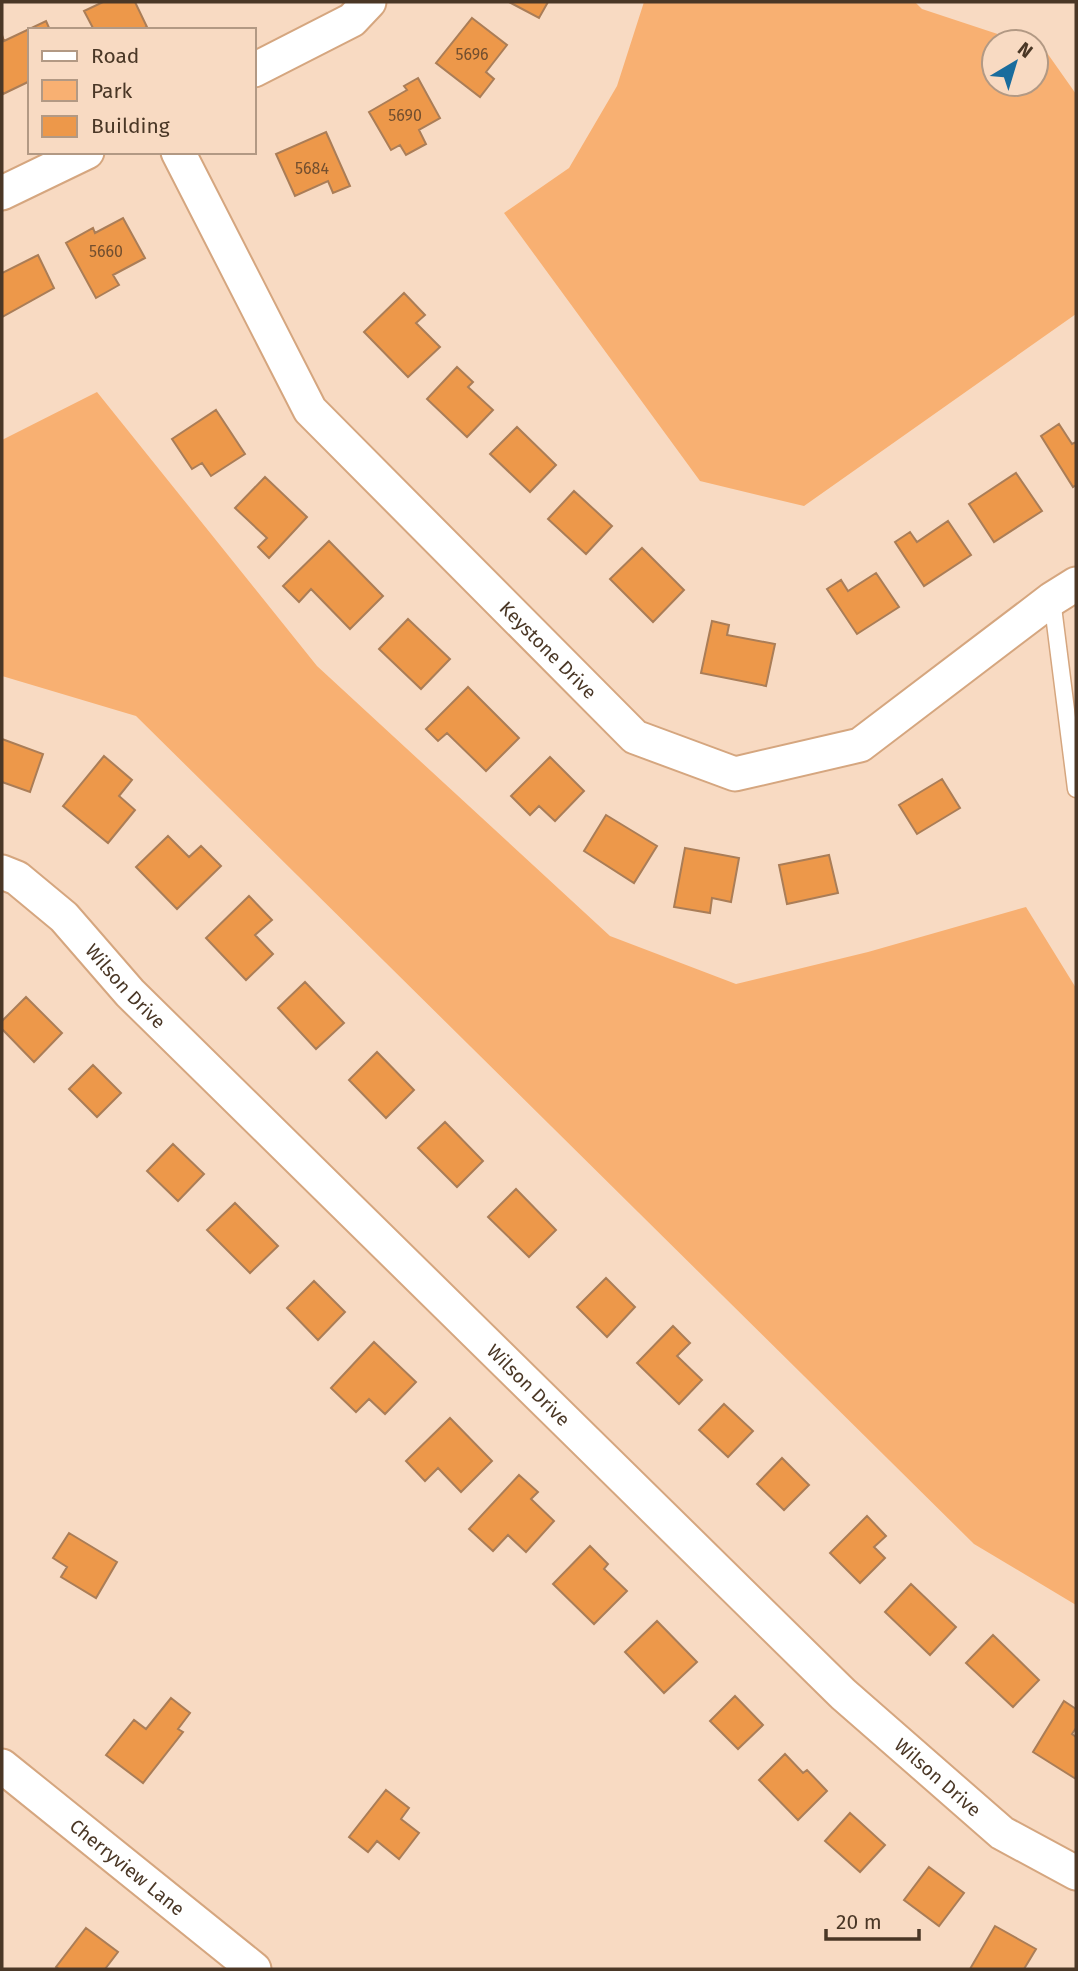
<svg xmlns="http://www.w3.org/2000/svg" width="1078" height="1971" font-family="'Fira Sans',sans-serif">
  <rect width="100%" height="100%" fill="#f8dac2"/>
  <!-- green -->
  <path fill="#f8b072" d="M 644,2 L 915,2 L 922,9 L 1022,42 L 994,42 L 994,84 L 1036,84 L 1036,47 L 1045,50 L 1076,94 L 1076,314 L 804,506 L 700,481 L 504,213 L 569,168 L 617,86 Z
    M 97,392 L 317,666 L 610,936 L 736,984 L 868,952 L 1026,907 L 1076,988 L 1076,1605 L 974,1544 L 136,716 L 2,676 L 2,440 Z"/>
  <!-- building -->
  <path fill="#ed984a" stroke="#aa7d57" stroke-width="2" d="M 103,2 L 135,2 L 147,27 L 140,30 L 94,30 L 84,11 Z
    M 509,2 L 548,2 L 539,18 Z
    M 472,18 L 507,45 L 486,72 L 494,79 L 480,97 L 436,63 Z
    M 46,21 L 50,30 L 30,30 L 30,81 L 3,94 L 2,91 L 2,35 L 4,41 Z
    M 418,78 L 440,118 L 419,130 L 426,144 L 406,155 L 400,145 L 391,150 L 369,112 L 407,90 L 404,86 Z
    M 326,132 L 350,186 L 333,193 L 328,181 L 295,196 L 276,154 Z
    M 123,218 L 145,258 L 113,275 L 119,285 L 96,298 L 66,243 L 93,228 L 95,233 Z
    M 38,255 L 54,288 L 2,317 L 2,273 Z
    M 404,293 L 425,315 L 416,323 L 440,347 L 408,377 L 364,332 Z
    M 457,367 L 473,382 L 468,387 L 493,410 L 467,437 L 427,399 Z
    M 216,410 L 245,454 L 211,476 L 202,463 L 192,469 L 172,439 Z
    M 1059,424 L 1072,444 L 1076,442 L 1076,485 L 1073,487 L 1041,436 Z
    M 517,427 L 556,465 L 530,492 L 490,454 Z
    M 1016,473 L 1042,511 L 994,542 L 969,504 Z
    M 265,477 L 307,517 L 269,558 L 258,547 L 267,538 L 235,508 Z
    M 574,491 L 612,526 L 586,554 L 548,519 Z
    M 948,521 L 971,555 L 924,586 L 895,542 L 910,532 L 917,542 Z
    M 329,541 L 383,596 L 350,629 L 311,589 L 299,602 L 283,586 Z
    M 642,548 L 684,590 L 653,622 L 610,579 Z
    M 876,573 L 899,607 L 857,634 L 827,589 L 841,580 L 848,591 Z
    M 408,619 L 450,659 L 421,689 L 379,649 Z
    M 712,621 L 729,625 L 727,635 L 775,644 L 766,686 L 701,673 Z
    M 468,687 L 519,738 L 486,771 L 447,733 L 438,741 L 426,729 Z
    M 2,739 L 43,754 L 30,792 L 2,782 Z
    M 104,756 L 132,780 L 119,796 L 135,810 L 108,843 L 63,806 Z
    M 550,757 L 584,791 L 555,821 L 539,806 L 530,815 L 511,796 Z
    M 942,779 L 960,808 L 917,834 L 899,805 Z
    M 606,815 L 657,846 L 634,883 L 584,851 Z
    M 168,836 L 189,857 L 201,846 L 221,866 L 177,909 L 136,867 Z
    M 685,848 L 739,858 L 731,902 L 712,898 L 710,913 L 674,907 Z
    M 829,855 L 838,893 L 787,904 L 779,865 Z
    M 249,896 L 272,920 L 255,935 L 273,954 L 246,980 L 206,938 Z
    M 305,982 L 344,1023 L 316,1049 L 278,1008 Z
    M 26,997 L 62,1033 L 34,1062 L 2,1029 L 2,1021 Z
    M 377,1052 L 414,1090 L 386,1118 L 349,1080 Z
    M 93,1065 L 121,1093 L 97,1117 L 69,1089 Z
    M 445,1122 L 483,1161 L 457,1187 L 418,1148 Z
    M 173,1144 L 204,1174 L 178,1201 L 147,1171 Z
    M 516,1189 L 556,1230 L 529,1257 L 488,1217 Z
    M 235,1203 L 278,1246 L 250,1273 L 207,1230 Z
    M 606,1278 L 635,1307 L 607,1337 L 577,1307 Z
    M 314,1281 L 345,1312 L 318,1340 L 287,1308 Z
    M 673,1326 L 690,1343 L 677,1356 L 702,1380 L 679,1404 L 637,1363 Z
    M 374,1342 L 416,1382 L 385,1414 L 369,1399 L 356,1412 L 331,1388 Z
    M 724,1404 L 753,1431 L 728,1457 L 699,1430 Z
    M 450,1418 L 492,1461 L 461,1492 L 438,1468 L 425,1481 L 406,1461 Z
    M 782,1458 L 809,1485 L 784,1510 L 757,1484 Z
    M 519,1475 L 538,1492 L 531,1499 L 554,1521 L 526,1552 L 508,1535 L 493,1551 L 469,1529 Z
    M 867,1516 L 886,1536 L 874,1547 L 885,1558 L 860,1583 L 830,1553 Z
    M 69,1533 L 117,1562 L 96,1598 L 61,1577 L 67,1567 L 53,1558 Z
    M 590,1546 L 608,1564 L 604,1569 L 627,1591 L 594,1624 L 553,1584 Z
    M 911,1584 L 956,1627 L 930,1655 L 885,1612 Z
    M 657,1621 L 697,1662 L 664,1693 L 625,1652 Z
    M 993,1635 L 1039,1680 L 1013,1707 L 966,1663 Z
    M 735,1696 L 763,1725 L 738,1749 L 710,1721 Z
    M 171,1698 L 190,1713 L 178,1729 L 183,1732 L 143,1783 L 106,1755 L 134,1720 L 146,1729 Z
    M 1064,1701 L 1076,1709 L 1076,1728 L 1072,1734 L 1076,1737 L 1076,1779 L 1033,1752 Z
    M 785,1754 L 803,1773 L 807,1770 L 827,1791 L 798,1820 L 759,1780 Z
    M 386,1790 L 409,1808 L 401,1819 L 419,1833 L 399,1859 L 377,1841 L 368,1852 L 349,1837 Z
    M 850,1813 L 885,1845 L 860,1872 L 825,1841 Z
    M 929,1867 L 964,1893 L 939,1926 L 904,1900 Z
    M 995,1926 L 1036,1949 L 1024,1969 L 970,1969 Z
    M 86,1928 L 118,1952 L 105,1969 L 59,1969 L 56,1967 Z"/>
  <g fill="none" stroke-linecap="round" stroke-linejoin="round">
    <!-- lane casing -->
    <g stroke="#d5a67f" stroke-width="19">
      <path id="lane" d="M 1052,599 L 1076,789"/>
    </g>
    <!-- street casing -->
    <g stroke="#d5a67f" stroke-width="37">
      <g id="street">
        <path d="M 254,70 L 352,20 L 369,2"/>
        <path id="s1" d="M 178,152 L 310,410 L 635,737 L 735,774 L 860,745 L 1052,599 L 1076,584"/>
        <path d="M 2,193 L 87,152"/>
        <path id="s2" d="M 2,872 L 17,878 L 64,917 L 130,993 L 843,1694 L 1002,1833 L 1076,1873"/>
        <path id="s3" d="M 2,1766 L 254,1969"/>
      </g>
    </g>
    <!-- lane -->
    <use href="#lane" stroke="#fff" stroke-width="16"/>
    <!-- street -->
    <use href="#street" stroke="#fff" stroke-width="33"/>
  </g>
  <g text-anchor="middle" stroke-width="6" stroke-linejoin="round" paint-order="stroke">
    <!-- number labels -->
    <g font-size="16" fill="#734f2f">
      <text x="472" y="60">5696</text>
      <text x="405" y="121">5690</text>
      <text x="312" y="174">5684</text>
      <text x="106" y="257">5660</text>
    </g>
    <!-- street labels -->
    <g font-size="19" fill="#4a3726" stroke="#f8dac2">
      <text dy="7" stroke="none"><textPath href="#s1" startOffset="628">Keystone Drive</textPath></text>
      <text dy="7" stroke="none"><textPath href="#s2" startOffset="170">Wilson Drive</textPath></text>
      <text dy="7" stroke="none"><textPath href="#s2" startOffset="737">Wilson Drive</textPath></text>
      <text dy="7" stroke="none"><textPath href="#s2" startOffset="1304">Wilson Drive</textPath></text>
      <text dy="7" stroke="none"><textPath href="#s3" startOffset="161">Cherryview Lane</textPath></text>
    </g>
  </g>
  <!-- border -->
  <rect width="1078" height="1971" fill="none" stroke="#4a3726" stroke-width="7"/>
  <!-- legend -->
  <rect x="28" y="28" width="228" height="126" fill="#f8dac2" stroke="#b29984" stroke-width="2"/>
  <rect x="42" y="51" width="35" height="10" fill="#ffffff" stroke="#b29984" stroke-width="2"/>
  <text x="91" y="63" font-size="21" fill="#4a3726">Road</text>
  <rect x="42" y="80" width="35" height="21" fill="#f8b072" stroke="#b29984" stroke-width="2"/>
  <text x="91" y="98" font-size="21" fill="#4a3726">Park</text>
  <rect x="42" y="116" width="35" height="21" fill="#ed984a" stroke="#b29984" stroke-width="2"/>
  <text x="91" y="133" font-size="21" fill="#4a3726">Building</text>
  <!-- north arrow -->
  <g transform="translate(1015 63) rotate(38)"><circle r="33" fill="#f8dac2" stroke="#b29984" stroke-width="2"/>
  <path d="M0-5L12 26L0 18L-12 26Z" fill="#196c9d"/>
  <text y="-10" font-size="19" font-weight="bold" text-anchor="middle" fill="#4a3726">N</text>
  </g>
  <!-- scale -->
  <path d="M826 1929v10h93v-10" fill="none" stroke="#4a3726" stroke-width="3.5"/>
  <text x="836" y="1929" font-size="21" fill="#4a3726" stroke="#f8dac2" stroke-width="5" paint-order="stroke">20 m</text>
</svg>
